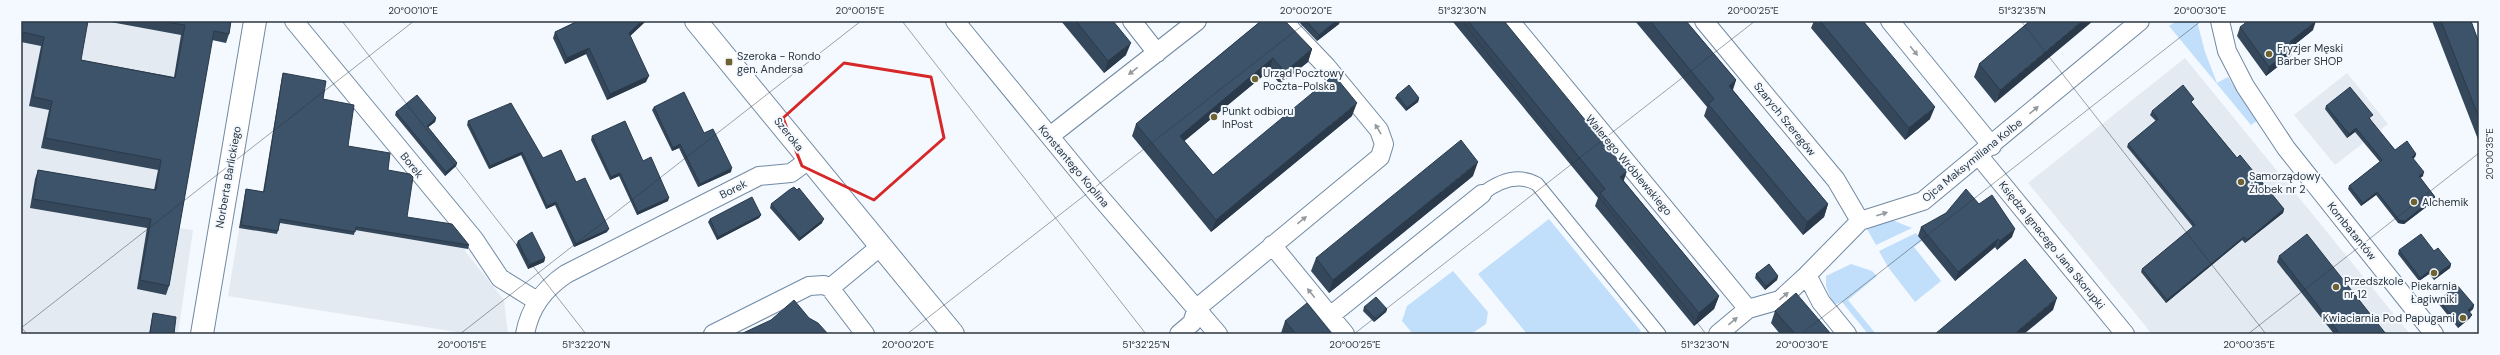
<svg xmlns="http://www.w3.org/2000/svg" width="2500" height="355" font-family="'DM Sans',sans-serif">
  <rect width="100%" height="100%" fill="#f4f9ff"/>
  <!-- built -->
  <path fill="#e3eaf1" d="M 21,21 L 230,21 L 226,43 L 211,40 L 178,228 L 193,230 L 178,334 L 21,334 Z
    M 2185,58 L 2305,205 L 2410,334 L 2152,334 L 2028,183 Z
    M 2347,73 L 2388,124 L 2335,165 L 2294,115 Z
    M 245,193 L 354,235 L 355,230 L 465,238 L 465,251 L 504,300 L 508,334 L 469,334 L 228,296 Z"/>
  <!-- green -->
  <path fill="#c1defb" d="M 2177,21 L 2197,21 L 2205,52 L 2217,83 L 2228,77 L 2257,121 L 2251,125 L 2169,26 Z
    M 1549,219 L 1641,331 L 1636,334 L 1527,334 L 1478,274 Z
    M 1892,220 L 1912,228 L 1876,245 L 1867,229 Z
    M 1916,233 L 1922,241 L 1914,247 L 1941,281 L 1915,302 L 1888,267 L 1879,251 Z
    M 1851,264 L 1872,271 L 1877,276 L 1848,300 L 1876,334 L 1868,334 L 1842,302 L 1833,305 L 1826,286 L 1826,276 Z
    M 1453,271 L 1488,312 L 1486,324 L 1471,334 L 1413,334 L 1402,321 L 1407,306 Z"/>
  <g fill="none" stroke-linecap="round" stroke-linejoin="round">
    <!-- pedestrian casing -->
    <g stroke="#7189a2" stroke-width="15">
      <path id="pedestrian" d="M 1482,194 C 1499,181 1518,173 1537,184 L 1659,334"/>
    </g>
    <!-- minor casing -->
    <g stroke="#7189a2" stroke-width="20">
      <path id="minor" d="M 294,21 L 474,239 L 500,278 L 537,301
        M 955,21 L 1093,189 L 1218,334
        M 1132,21 L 1157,53
        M 1510,21 L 1748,309
        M 1704,21 L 1836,180 L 1860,221
        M 1890,21 L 1992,146
        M 2220,21 L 2227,51 L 2245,86 L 2286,148 L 2434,334
        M 1050,136 L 1197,21
        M 1979,156 L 2125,334
        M 1272,245 L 1345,334
        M 1807,275 L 1821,302 L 1847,334
        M 830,288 L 865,334
        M 1197,308 L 1380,157 L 1384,144 L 1379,130 L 1327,67 L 1283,21
        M 1330,316 L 1482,194
        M 525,334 C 530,307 544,289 566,274 L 759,176 L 791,173 L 810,159
        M 713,334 L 809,286 L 824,285 L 830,288 L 881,246
        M 1179,334 L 1192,323 L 1197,308
        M 1718,334 L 1748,309 L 1780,300 L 1807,275 L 1860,221 L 1923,201 L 2140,21"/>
    </g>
    <!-- tertiary casing -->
    <g stroke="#7189a2" stroke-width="24">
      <path id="tertiary" d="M 696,21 L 953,334
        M 202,334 L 255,21"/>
    </g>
    <!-- pedestrian -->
    <use href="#pedestrian" stroke="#fff" stroke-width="13"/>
    <!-- minor -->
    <use href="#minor" stroke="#fff" stroke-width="18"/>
    <!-- tertiary -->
    <use href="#tertiary" stroke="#fff" stroke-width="22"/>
  </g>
  <!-- wall -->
  <path fill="#34475b" d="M 21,21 L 81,60 L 174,77 L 181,35 L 105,21 L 231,21 L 229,34 L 226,43 L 212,40 L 169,286 L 166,295 L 137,289 L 147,228 L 30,208 L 35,179 L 38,170 L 154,190 L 158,170 L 41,148 L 49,110 L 29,106 L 41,46 L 21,42 Z
    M 578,21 L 646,21 L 630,36 L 646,82 L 607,100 L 586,54 L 565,64 L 553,38 L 555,32 Z
    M 1061,21 L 1113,21 L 1126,55 L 1104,73 Z
    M 1261,21 L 1312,49 L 1308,62 L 1280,84 L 1269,71 L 1184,141 L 1213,175 L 1352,116 L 1211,232 L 1132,136 L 1136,124 Z
    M 1298,21 L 1340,21 L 1339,24 L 1317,41 Z
    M 1454,21 L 1504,21 L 1624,181 L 1719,296 L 1714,309 L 1694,326 L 1595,206 L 1598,198 L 1453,22 Z
    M 1635,21 L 1686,21 L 1736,80 L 1733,90 L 1828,204 L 1824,217 L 1803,235 L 1704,116 L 1707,107 Z
    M 1814,21 L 1863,21 L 1930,119 L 1905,140 L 1811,28 Z
    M 2030,21 L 1995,103 L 1974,77 L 1979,64 Z
    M 2432,21 L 2471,21 L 2479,43 L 2479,142 Z
    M 2240,27 L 2313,30 L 2293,46 L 2291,56 L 2266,76 L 2237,36 Z
    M 283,73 L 323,99 L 348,146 L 388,170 L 407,217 L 469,245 L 468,249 L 355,230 L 354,235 L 280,223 L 277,234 L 239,228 L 245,193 L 246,189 L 263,192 L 282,77 Z
    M 1397,95 L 1419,98 L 1418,102 L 1406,111 L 1395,98 Z
    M 2192,103 L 2237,158 L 2284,209 L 2283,213 L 2245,243 L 2242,240 L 2166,303 L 2141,272 L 2142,269 L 2193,227 L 2127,147 L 2128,144 L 2156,121 L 2150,115 L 2152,111 L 2193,103 Z
    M 2326,106 L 2371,119 L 2370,120 L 2395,150 L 2416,154 L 2415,157 L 2413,159 L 2423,176 L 2420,178 L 2435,197 L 2434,201 L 2404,224 L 2398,223 L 2376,195 L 2361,206 L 2348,189 L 2349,186 L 2380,162 L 2355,132 L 2347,138 L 2325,109 Z
    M 654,107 L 704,133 L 731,172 L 698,187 L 679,148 L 672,151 L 652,110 Z
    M 396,112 L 436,118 L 435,122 L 428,127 L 457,163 L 456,166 L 445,176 L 395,115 Z
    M 468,121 L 543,158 L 576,182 L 607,232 L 574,247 L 555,205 L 546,209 L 521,155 L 489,169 L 467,125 Z
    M 592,136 L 643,161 L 668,201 L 637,215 L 619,176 L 610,180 L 591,140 Z
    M 1473,176 L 1329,293 L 1311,271 L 1316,258 Z
    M 797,190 L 822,223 L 799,241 L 770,208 L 771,204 Z
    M 1979,204 L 2012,237 L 1997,250 L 1995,247 L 1955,281 L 1918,236 L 1921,227 Z
    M 761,215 L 759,218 L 717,240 L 708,222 L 710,219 Z
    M 518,241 L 545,258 L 544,262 L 528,269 L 516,245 Z
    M 2399,250 L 2434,251 L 2451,264 L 2450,268 L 2434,280 L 2429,274 L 2419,281 L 2398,254 Z
    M 2279,256 L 2386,334 L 2334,334 L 2277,262 Z
    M 1756,274 L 1778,276 L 1777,280 L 1765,290 L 1755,278 Z
    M 2439,300 L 2474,305 L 2473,309 L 2470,312 L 2470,318 L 2458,328 L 2438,303 Z
    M 1364,307 L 1387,309 L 1386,312 L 1374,322 L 1363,311 Z
    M 1775,311 L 1831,334 L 1780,334 L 1771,323 Z
    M 153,313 L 174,334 L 175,334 L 149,334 L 152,317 Z
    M 1285,321 L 1332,334 L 1281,334 L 1281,333 Z"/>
  <!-- shaded-wall -->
  <path fill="#2a3a4a" d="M 642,21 L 646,21 L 627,39 L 629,33 Z
    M 1336,21 L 1340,21 L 1339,24 L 1317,41 L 1319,35 Z
    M 2082,21 L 2093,21 L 1995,103 L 2000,90 Z
    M 2316,21 L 2313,30 L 2287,51 L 2290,42 Z
    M 1131,43 L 1126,55 L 1104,73 L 1108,61 Z
    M 2294,47 L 2291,56 L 2266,76 L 2269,67 Z
    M 589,48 L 586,54 L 565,64 L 567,58 Z
    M 1312,49 L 1308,62 L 1280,84 L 1285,72 Z
    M 1273,58 L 1269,71 L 1176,148 L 1180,136 Z
    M 649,76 L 646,82 L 607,100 L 610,94 Z
    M 1736,80 L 1731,93 L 1729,86 Z
    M 1419,98 L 1418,102 L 1406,111 L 1407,108 Z
    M 1357,103 L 1352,116 L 1211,232 L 1216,220 Z
    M 1935,107 L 1930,119 L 1905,140 L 1909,128 Z
    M 436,118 L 435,122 L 426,129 L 427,126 Z
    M 2356,128 L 2355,132 L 2347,138 L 2349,134 Z
    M 680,144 L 679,148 L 672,151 L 673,148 Z
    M 522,152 L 521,155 L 489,169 L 490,166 Z
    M 2416,154 L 2415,157 L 2411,160 L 2412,157 Z
    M 1478,162 L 1473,176 L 1329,293 L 1333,280 Z
    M 457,163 L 456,166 L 445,176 L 446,172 Z
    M 732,168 L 731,172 L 698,187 L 700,184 Z
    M 1627,171 L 1623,183 L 1620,177 Z
    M 2424,172 L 2423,176 L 2417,180 L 2419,176 Z
    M 620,173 L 619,176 L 610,180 L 611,177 Z
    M 2377,192 L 2376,195 L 2361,206 L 2363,203 Z
    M 2435,197 L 2434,201 L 2404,224 L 2398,223 L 2399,220 Z
    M 669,198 L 668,201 L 637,215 L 638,212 Z
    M 556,202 L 555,205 L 546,209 L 547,206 Z
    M 1828,204 L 1824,217 L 1803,235 L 1807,222 Z
    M 2284,209 L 2283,213 L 2245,243 L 2247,240 Z
    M 761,215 L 759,218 L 717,240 L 718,237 Z
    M 824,219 L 822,223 L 799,241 L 800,238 Z
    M 609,229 L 607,232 L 574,247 L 576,244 Z
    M 2015,229 L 2012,237 L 1997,250 L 2000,241 Z
    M 2244,237 L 2242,240 L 2166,303 L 2167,300 Z
    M 1998,239 L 1995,247 L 1955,281 L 1958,272 Z
    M 545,258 L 544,262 L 528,269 L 529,265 Z
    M 2451,264 L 2450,268 L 2434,280 L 2435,276 Z
    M 2431,270 L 2429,274 L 2419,281 L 2420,278 Z
    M 1778,276 L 1777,280 L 1765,290 L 1766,286 Z
    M 1719,296 L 1714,309 L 1694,326 L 1699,313 Z
    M 2057,298 L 2053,310 L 2024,334 L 2014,334 Z
    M 2474,305 L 2473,309 L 2467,314 L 2468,310 Z
    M 1387,309 L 1386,312 L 1374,322 L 1376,319 Z
    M 2472,315 L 2470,318 L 2458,328 L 2459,325 Z"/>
  <!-- building -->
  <path fill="#3c536a" stroke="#2a3a4a" d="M 21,21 L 88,21 L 81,60 L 175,78 L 185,25 L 159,21 L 231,21 L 229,34 L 214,31 L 169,286 L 140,280 L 151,219 L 33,199 L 38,170 L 156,190 L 161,160 L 45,138 L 52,101 L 33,97 L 44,37 L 22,32 L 21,30 Z
    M 578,21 L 642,21 L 629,33 L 649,76 L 610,94 L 589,48 L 567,58 L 555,32 Z
    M 1076,21 L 1113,21 L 1131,43 L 1108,61 Z
    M 1261,21 L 1285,21 L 1312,49 L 1285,72 L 1273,58 L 1180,136 L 1213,175 L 1334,75 L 1357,103 L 1216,220 L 1136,124 Z
    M 1306,21 L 1336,21 L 1319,35 Z
    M 1468,21 L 1504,21 L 1627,171 L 1620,177 L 1719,296 L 1699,313 L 1600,193 L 1605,189 Z
    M 1650,21 L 1686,21 L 1736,80 L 1729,86 L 1828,204 L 1807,222 L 1708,104 L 1714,99 Z
    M 1820,21 L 1863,21 L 1935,107 L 1909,128 Z
    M 2030,21 L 2082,21 L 2000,90 L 1979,64 Z
    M 2248,21 L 2316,21 L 2290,42 L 2294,47 L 2269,67 L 2240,27 Z
    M 2441,21 L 2471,21 L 2479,43 L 2479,118 Z
    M 283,73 L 326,81 L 323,99 L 354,105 L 348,146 L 390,153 L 388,170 L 410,174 L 413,177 L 407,217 L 452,224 L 469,245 L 356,227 L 355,232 L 280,219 L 278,231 L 241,225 L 246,189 L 264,192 Z
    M 1409,85 L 1419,98 L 1407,108 L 1397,95 Z
    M 2183,85 L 2194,99 L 2191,102 L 2237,158 L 2240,155 L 2284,209 L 2247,240 L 2244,237 L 2167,300 L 2142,269 L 2195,225 L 2128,144 L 2158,119 L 2152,111 Z
    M 2350,87 L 2373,115 L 2369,118 L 2395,150 L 2407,141 L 2416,154 L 2412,157 L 2424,172 L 2419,176 L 2435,197 L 2405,221 L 2399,220 L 2377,192 L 2363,203 L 2349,186 L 2382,160 L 2356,128 L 2349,134 L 2326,106 Z
    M 684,92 L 704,133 L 713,129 L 732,168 L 700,184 L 680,144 L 673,148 L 654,107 Z
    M 417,95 L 436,118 L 427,126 L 457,163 L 446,172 L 396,112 Z
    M 511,103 L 543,158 L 561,150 L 576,182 L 585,178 L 609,229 L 576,244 L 556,202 L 547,206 L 522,152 L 490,166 L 468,121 Z
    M 625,121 L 643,161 L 651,157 L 669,198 L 638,212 L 620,173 L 611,177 L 592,136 Z
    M 1461,140 L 1478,162 L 1333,280 L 1316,258 Z
    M 794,187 L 797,190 L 799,188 L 824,219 L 800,238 L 771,204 L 789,190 Z
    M 1966,189 L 1979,204 L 1992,195 L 2015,229 L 2000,241 L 1998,239 L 1958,272 L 1921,227 L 1946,213 Z
    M 752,197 L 761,215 L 718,237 L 710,219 Z
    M 532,232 L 545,258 L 529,265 L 518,241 Z
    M 2307,234 L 2386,334 L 2340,334 L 2279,256 Z
    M 2421,234 L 2434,251 L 2438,248 L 2451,264 L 2435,276 L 2431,270 L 2420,278 L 2399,250 Z
    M 2025,259 L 2057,298 L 2014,334 L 1935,334 Z
    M 1769,264 L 1778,276 L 1766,286 L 1756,274 Z
    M 2457,285 L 2474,305 L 2468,310 L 2472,315 L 2459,325 L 2439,300 Z
    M 1796,293 L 1831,334 L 1795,334 L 1775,311 Z
    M 1376,297 L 1387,309 L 1376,319 L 1364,307 Z
    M 794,300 L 809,318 L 818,323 L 828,334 L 741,334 L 771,320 Z
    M 1307,303 L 1332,334 L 1296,334 L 1285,321 Z
    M 153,313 L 176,317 L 174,334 L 175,334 L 150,334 Z"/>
  <!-- one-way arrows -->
  <defs><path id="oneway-solid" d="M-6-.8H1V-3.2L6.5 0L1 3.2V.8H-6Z"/></defs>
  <g fill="#959aa0">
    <use href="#oneway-solid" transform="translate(1914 51) rotate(51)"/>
    <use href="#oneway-solid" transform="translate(1133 71) rotate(142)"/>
    <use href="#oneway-solid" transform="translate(2034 110) rotate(-40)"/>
    <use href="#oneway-solid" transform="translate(1378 129) rotate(-121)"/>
    <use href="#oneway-solid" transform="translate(1882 214) rotate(-17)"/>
    <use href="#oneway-solid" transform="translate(1302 220) rotate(-39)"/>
    <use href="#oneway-solid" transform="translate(1311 293) rotate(-129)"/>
    <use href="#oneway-solid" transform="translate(1784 296) rotate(-40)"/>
    <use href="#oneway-solid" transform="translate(1733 321) rotate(-40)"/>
  </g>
  <!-- marked area -->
  <path fill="none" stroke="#d62828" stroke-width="3" stroke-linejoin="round" d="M 844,63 L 931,77 L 944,138 L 874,200 L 802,166 L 783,118 Z"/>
  <!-- ticks -->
  <path fill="none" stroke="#2b3640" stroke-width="1" stroke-opacity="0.45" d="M 342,21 L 586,334M 902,21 L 1146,334M 1462,21 L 1706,334M 2021,21 L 2266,334M 21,327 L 27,334M 21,328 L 414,21M 460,334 L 861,21M 907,334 L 1308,21M 1354,334 L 1755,21M 1801,334 L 2201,21M 2248,334 L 2479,153"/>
  <!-- markers -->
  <g fill="#6e6330" stroke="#f4f9ff" stroke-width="1.5">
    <circle cx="2269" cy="54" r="4"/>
    <rect x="725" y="58" width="8" height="8" rx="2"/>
    <circle cx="1255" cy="79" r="4"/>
    <circle cx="1214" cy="117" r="4"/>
    <circle cx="2241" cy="182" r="4"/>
    <circle cx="2414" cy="202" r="4"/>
    <circle cx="2434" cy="273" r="4"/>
    <circle cx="2336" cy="287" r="4"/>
    <circle cx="2463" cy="318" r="4"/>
  </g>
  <g text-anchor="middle" stroke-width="4" stroke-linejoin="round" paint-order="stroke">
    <!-- poi labels -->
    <g font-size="11" fill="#2b3640" stroke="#f4f9ff" text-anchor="start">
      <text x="2277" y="52">Fryzjer Męski<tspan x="2277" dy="13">Barber SHOP</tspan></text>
      <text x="737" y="60">Szeroka - Rondo<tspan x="737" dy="13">gen. Andersa</tspan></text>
      <text x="1263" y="77">Urząd Pocztowy<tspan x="1263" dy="13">Poczta-Polska</tspan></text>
      <text x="1222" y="115">Punkt odbioru<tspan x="1222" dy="13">InPost</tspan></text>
      <text x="2249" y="180">Samorządowy<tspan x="2249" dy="13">Żłobek nr 2</tspan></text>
      <text x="2422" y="206">Alchemik</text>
      <text x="2344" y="285">Przedszkole<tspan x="2344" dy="13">nr 12</tspan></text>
      <text x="2434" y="290" text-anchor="middle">Piekarnia<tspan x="2434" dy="13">Łagiwniki</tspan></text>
      <text x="2455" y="322" text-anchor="end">Kwiaciarnia Pod Papugami</text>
    </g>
    <!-- street labels -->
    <g font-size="11" fill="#2b3640" stroke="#f4f9ff">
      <text transform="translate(1785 119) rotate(51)" y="4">Szarych Szeregów</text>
      <text transform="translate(789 134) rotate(51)" y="4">Szeroka</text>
      <text transform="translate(1972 160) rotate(-39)" y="4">Ojca Maksymiliana Kolbe</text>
      <text transform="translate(412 165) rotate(51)" y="4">Borek</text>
      <text transform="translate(1629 165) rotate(50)" y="4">Walerego Wróblewskiego</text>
      <text transform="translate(1074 166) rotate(50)" y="4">Konstantego Koplina</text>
      <text transform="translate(228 177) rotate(-80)" y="4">Norberta Barlickiego</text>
      <text transform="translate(733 189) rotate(-27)" y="4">Borek</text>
      <text transform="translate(2352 231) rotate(51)" y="4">Kombatantów</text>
      <text transform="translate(2052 245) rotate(51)" y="4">Księdza Ignacego Jana Skorupki</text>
    </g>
  </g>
  <!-- border -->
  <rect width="2500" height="355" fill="none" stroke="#f4f9ff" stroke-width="44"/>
  <rect x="22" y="22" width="2456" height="311" fill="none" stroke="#2b3640" stroke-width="1.5"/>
  <g font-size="10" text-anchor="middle" fill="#2b3640">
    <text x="413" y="14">20°00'10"E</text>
    <text x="860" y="14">20°00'15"E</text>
    <text x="1306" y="14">20°00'20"E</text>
    <text x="1462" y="14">51°32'30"N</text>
    <text x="1753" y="14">20°00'25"E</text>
    <text x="2022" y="14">51°32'35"N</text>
    <text x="2200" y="14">20°00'30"E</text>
    <text transform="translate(2489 154) rotate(-90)" y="4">20°00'35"E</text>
    <text x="462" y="348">20°00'15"E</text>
    <text x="586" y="348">51°32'20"N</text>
    <text x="908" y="348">20°00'20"E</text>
    <text x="1146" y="348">51°32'25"N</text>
    <text x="1355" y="348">20°00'25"E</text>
    <text x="1705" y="348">51°32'30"N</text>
    <text x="1802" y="348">20°00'30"E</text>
    <text x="2249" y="348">20°00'35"E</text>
  </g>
</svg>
